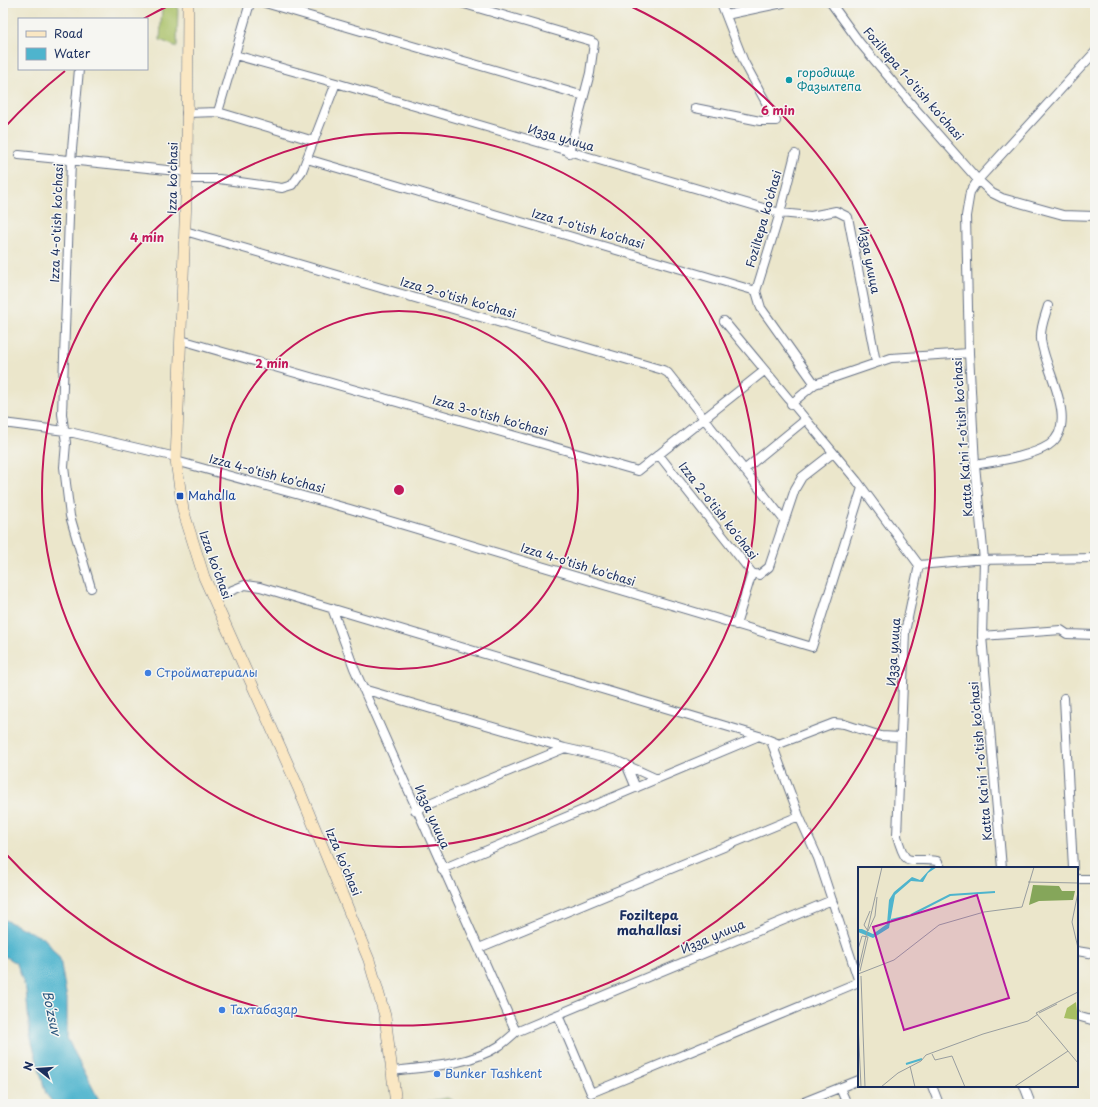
<svg xmlns="http://www.w3.org/2000/svg" width="1098" height="1107" font-family="'Playpen Sans',sans-serif">
  <rect width="100%" height="100%" fill="#f6f6f2"/>
  <filter id="ink" filterUnits="userSpaceOnUse"><feTurbulence type="fractalNoise" baseFrequency=".025" numOctaves="2"/><feDisplacementMap in="SourceGraphic" scale="8" xChannelSelector="R" yChannelSelector="G"/><feConvolveMatrix kernelMatrix="1 2 1 2 8 2 1 2 1" color-interpolation-filters="sRGB"/></filter>
  <filter id="wash" filterUnits="userSpaceOnUse"><feTurbulence type="fractalNoise" baseFrequency=".012" numOctaves="4" result="noise"/><feDisplacementMap in="SourceGraphic" scale="16" xChannelSelector="R" yChannelSelector="G"/><feGaussianBlur stdDeviation="0.9" result="paint"/><feColorMatrix in="noise" values="0 0 0 0 0 0 0 0 0 0 0 0 0 0 0 0 0 1.4 0 .05"/><feComposite in="paint" operator="in"/></filter>
  <g filter="url(#wash)">
    <rect width="100%" height="100%" fill="#ebe6cb"/>
    <!-- green -->
    <path fill="#a7bf64" stroke="#617761" d="M 178,3 L 177,47 L 160,40 L 162,7 Z
      M 447,1098 L 454,1101 L 454,1104 L 412,1104 Z"/>
    <!-- water -->
    <path fill="#4eb4cd" stroke="#347296" d="M 3,919 L 45,939 L 60,959 L 67,999 L 67,1038 L 101,1104 L 54,1104 L 46,1094 L 30,1035 L 26,990 L 17,964 L 3,955 Z"/>
  </g>
  <g filter="url(#ink)">
    <g fill="none" stroke-linecap="round" stroke-linejoin="round">
      <!-- street casing -->
      <g stroke="#646f84" stroke-width="10">
        <path id="street" d="M 265,3 L 584,96
          M 461,3 L 591,41
          M 831,3 L 860,43 L 913,106 L 978,180 L 992,193 L 1002,198 L 1063,215 L 1095,216
          M 726,15 L 783,3
          M 235,55 L 336,83
          M 79,69 L 71,161 L 62,414 L 66,443 L 64,467 L 70,516 L 91,588
          M 695,108 L 760,121 L 776,121 L 744,62 L 721,3
          M 218,112 L 250,3
          M 186,113 L 218,112 L 314,141
          M 569,153 L 590,73 L 594,43
          M 19,155 L 187,172
          M 307,159 L 756,291 L 761,308 L 815,384
          M 187,179 L 219,179 L 282,188 L 292,185 L 302,171 L 336,83 L 780,213 L 811,216 L 836,211 L 848,217 L 876,362
          M 185,231 L 663,370 L 668,373 L 784,520
          M 756,291 L 780,213 L 795,154
          M 724,321 L 857,481 L 919,565 L 905,632 L 897,836 C 907,871 907,856 937,861 L 941,868
          M 181,340 L 638,471 L 764,371
          M 791,404 L 815,384 L 891,358 L 969,353
          M 3,423 L 65,431 L 176,457
          M 659,455 L 752,573 L 759,575 L 769,567 L 795,489 L 802,477 L 833,453
          M 176,461 L 350,509 L 812,647 L 862,488
          M 975,465 C 997,461 1030,457 1049,445 C 1081,423 1043,367 1041,339 C 1040,327 1045,317 1048,306
          M 744,470 L 805,420
          M 919,565 L 974,560 L 1095,558
          M 213,598 L 245,585 L 260,587 L 759,736
          M 332,608 L 354,668 L 516,1032
          M 736,625 L 752,573
          M 982,636 L 1061,630 L 1067,634 L 1095,635
          M 363,689 L 565,748 L 613,759 L 657,779
          M 1064,698 L 1073,868
          M 771,741 L 799,816 L 818,858 L 859,982
          M 626,764 L 636,788
          M 415,810 L 565,748
          M 1002,868 L 982,636 L 984,560 L 975,465 L 969,353 L 966,216 L 970,192 L 978,180 L 1095,52
          M 442,869 L 759,736 L 779,744 L 834,723 L 844,724 L 881,736 L 901,737
          M 1077,879 L 1095,879
          M 479,948 L 799,816
          M 1077,951 L 1095,954
          M 558,1015 L 591,1093 L 859,982
          M 1077,1016 L 1095,1021
          M 392,1071 C 426,1067 470,1065 499,1046 C 505,1042 510,1037 516,1032 L 832,900
          M 932,1086 L 939,1104
          M 1024,1086 L 1031,1104
          M 840,1088 L 847,1104
          M 799,1104 L 859,1080"/>
      </g>
      <!-- secondary casing -->
      <g stroke="#646f84" stroke-width="12">
        <path id="secondary" d="M 188,3 L 187,172 L 176,461 L 183,510 L 204,577 L 298,787 L 369,960 L 385,1016 L 396,1104"/>
      </g>
      <!-- street -->
      <use href="#street" stroke="#fff" stroke-width="8"/>
      <!-- secondary -->
      <use href="#secondary" stroke="#fae7c3" stroke-width="11"/>
    </g>
  </g>
  <!-- distance rings -->
  <g fill="none" stroke="#c2185b" stroke-width="2">
    <circle cx="399" cy="490" r="179"/>
    <circle cx="399" cy="490" r="357"/>
    <path d="M4 128A536 536 0 0 1 65 71M143 19A536 536 0 0 1 172 4M626 4A536 536 0 1 1 4 852"/>
  </g>
  <!-- markers -->
  <circle fill="#0f9aa8" stroke="#f6f6f2" stroke-width="1.5" cx="789" cy="80" r="4"/>
  <rect fill="#1a4fb4" stroke="#f6f6f2" stroke-width="1.5" x="176" y="492" width="8" height="8" rx="2"/>
  <g fill="#3f7fe0" stroke="#f6f6f2" stroke-width="1.5">
    <circle cx="148" cy="673" r="4"/>
    <circle cx="222" cy="1010" r="4"/>
    <circle cx="437" cy="1074" r="4"/>
  </g>
  <g text-anchor="middle" stroke-width="3" stroke-linejoin="round" paint-order="stroke">
    <!-- culture labels -->
    <g font-size="12" fill="#0d838f" stroke="#f6f6f2" text-anchor="start">
      <text x="797" y="77">городище<tspan x="797" dy="14">Фазылтепа</tspan></text>
    </g>
    <!-- street labels -->
    <g font-size="12" fill="#1b2f5e" stroke="#f6f6f2">
      <text transform="translate(913 84) rotate(49)" y="4">Foziltepa 1-o'tish ko'chasi</text>
      <text transform="translate(561 138) rotate(16)" y="4">Изза улица</text>
      <text transform="translate(173 178) rotate(-89)" y="4">Izza ko'chasi</text>
      <text transform="translate(764 219) rotate(-74)" y="4">Foziltepa ko'chasi</text>
      <text transform="translate(57 223) rotate(-88)" y="4">Izza 4-o'tish ko'chasi</text>
      <text transform="translate(588 229) rotate(16)" y="4">Izza 1-o'tish ko'chasi</text>
      <text transform="translate(869 260) rotate(79)" y="4">Изза улица</text>
      <text transform="translate(458 298) rotate(16)" y="4">Izza 2-o'tish ko'chasi</text>
      <text transform="translate(490 416) rotate(16)" y="4">Izza 3-o'tish ko'chasi</text>
      <text transform="translate(963 437) rotate(-94)" y="4">Katta Ka'ni 1-o'tish ko'chasi</text>
      <text transform="translate(267 474) rotate(15)" y="4">Izza 4-o'tish ko'chasi</text>
      <text transform="translate(718 511) rotate(52)" y="4">Izza 2-o'tish ko'chasi</text>
      <text transform="translate(215 565) rotate(70)" y="4">Izza ko'chasi</text>
      <text transform="translate(578 565) rotate(17)" y="4">Izza 4-o'tish ko'chasi</text>
      <text transform="translate(894 652) rotate(-86)" y="4">Изза улица</text>
      <text transform="translate(981 761) rotate(-95)" y="4">Katta Ka'ni 1-o'tish ko'chasi</text>
      <text transform="translate(432 817) rotate(66)" y="4">Изза улица</text>
      <text transform="translate(343 862) rotate(67)" y="4">Izza ko'chasi</text>
      <text transform="translate(713 937) rotate(-23)" y="4">Изза улица</text>
    </g>
    <!-- transit labels -->
    <g font-size="12" fill="#164399" stroke="#f6f6f2" text-anchor="start">
      <text x="188" y="500">Mahalla</text>
    </g>
    <!-- shop labels -->
    <g font-size="12" fill="#366cbe" stroke="#f6f6f2" text-anchor="start">
      <text x="156" y="677">Стройматериалы</text>
      <text x="230" y="1014">Тахтабазар</text>
      <text x="445" y="1078">Bunker Tashkent</text>
    </g>
    <!-- neighbourhood labels -->
    <g font-size="13" font-weight="bold" fill="#1b2f5e" stroke="#f6f6f2">
      <text x="649" y="920">Foziltepa<tspan x="649" dy="15">mahallasi</tspan></text>
    </g>
    <!-- water labels -->
    <g font-size="13" font-style="italic" fill="#2a577f" stroke="#f6f6f2">
      <text transform="translate(52 1013) rotate(78)" y="5">Boʻzsuv</text>
    </g>
  </g>
  <!-- overview -->
  <g transform="translate(858 867)">
    <rect width="220" height="220" fill="#ebe6cb"/>
    <path d="M 218,135 L 220,153 L 206,151 L 209,141 Z" fill="#a7bf64"/>
    <path d="M 175,18 L 201,19 L 204,24 L 217,24 L 215,33 L 181,34 L 171,38 Z" fill="#85a65a"/>
    <path d="M 79,0 L 70,6 L 65,15 L 53,14 L 37,28 L 31,61 L 15,71 L 0,65 L 0,62 L 4,62 L 15,67 L 29,57 L 31,33 L 36,25 L 54,10 L 62,13 L 73,1 Z" fill="#4eb4cd"/>
    <path fill="none" stroke="#4eb4cd" stroke-width="2" d="M 53,48 L 92,28 L 137,25M 33,53 L 50,49M 48,197 L 64,192"/>
    <path fill="none" stroke="#989d9f" stroke-width="1" d="M 170,15 L 220,16M 220,25 L 214,55 L 220,81M 12,44 L 6,58 L 10,64 L 17,49 L 19,30M 0,82 L 4,69 L 10,70 L 2,104M 0,104 L 24,0M 0,107 L 36,93 L 81,58 L 126,45 L 164,40 L 176,0M 3,109 L 7,220M 220,125 L 178,146 L 220,196M 181,146 L 199,137M 0,156 L 3,220M 74,187 L 77,193 L 94,189 L 107,220M 52,199 L 57,220M 23,220 L 40,206 L 63,194 L 68,188 L 125,167 L 170,154 L 180,147M 156,220 L 210,184"/>
    <path fill="#b5179e" fill-opacity="0.15" stroke="#b5179e" stroke-width="2" d="M 119,28 L 151,131 L 46,163 L 15,60 Z"/>
    <rect width="220" height="220" fill="none" stroke="#1b2f5e" stroke-width="2"/>
  </g>
  <circle cx="399" cy="490" r="6" fill="#c2185b" stroke="#f6f6f2" stroke-width="2"/>
  <g font-size="12" text-anchor="middle" font-weight="bold" fill="#c2185b" stroke="#f6f6f2" stroke-width="3" stroke-linejoin="round" paint-order="stroke">
    <text x="778" y="115">6 min</text>
    <text x="147" y="242">4 min</text>
    <text x="272" y="368">2 min</text>
  </g>
  <!-- margin -->
  <rect width="1098" height="1107" fill="none" stroke="#f6f6f2" stroke-width="16"/>
  <!-- legend -->
  <rect x="18" y="18" width="130" height="52" fill="#f6f6f2" stroke="#9ea6b7"/>
  <rect x="26" y="31" width="20" height="6" fill="#fae7c3" stroke="#9ea6b7"/>
  <text x="54" y="38" font-size="12" fill="#1b2f5e">Road</text>
  <rect x="26" y="48" width="20" height="12" fill="#4eb4cd" stroke="#9ea6b7"/>
  <text x="54" y="58" font-size="12" fill="#1b2f5e">Water</text>
  <!-- north arrow -->
  <g transform="translate(38 1069) rotate(287)" stroke="#f6f6f2" stroke-width="3" paint-order="stroke">
  <path d="M0-3L7 15L0 10L-7 15Z" fill="#1b2f5e"/>
  <text y="-6" font-size="11" font-weight="bold" text-anchor="middle" fill="#1b2f5e">N</text>
  </g>
</svg>
